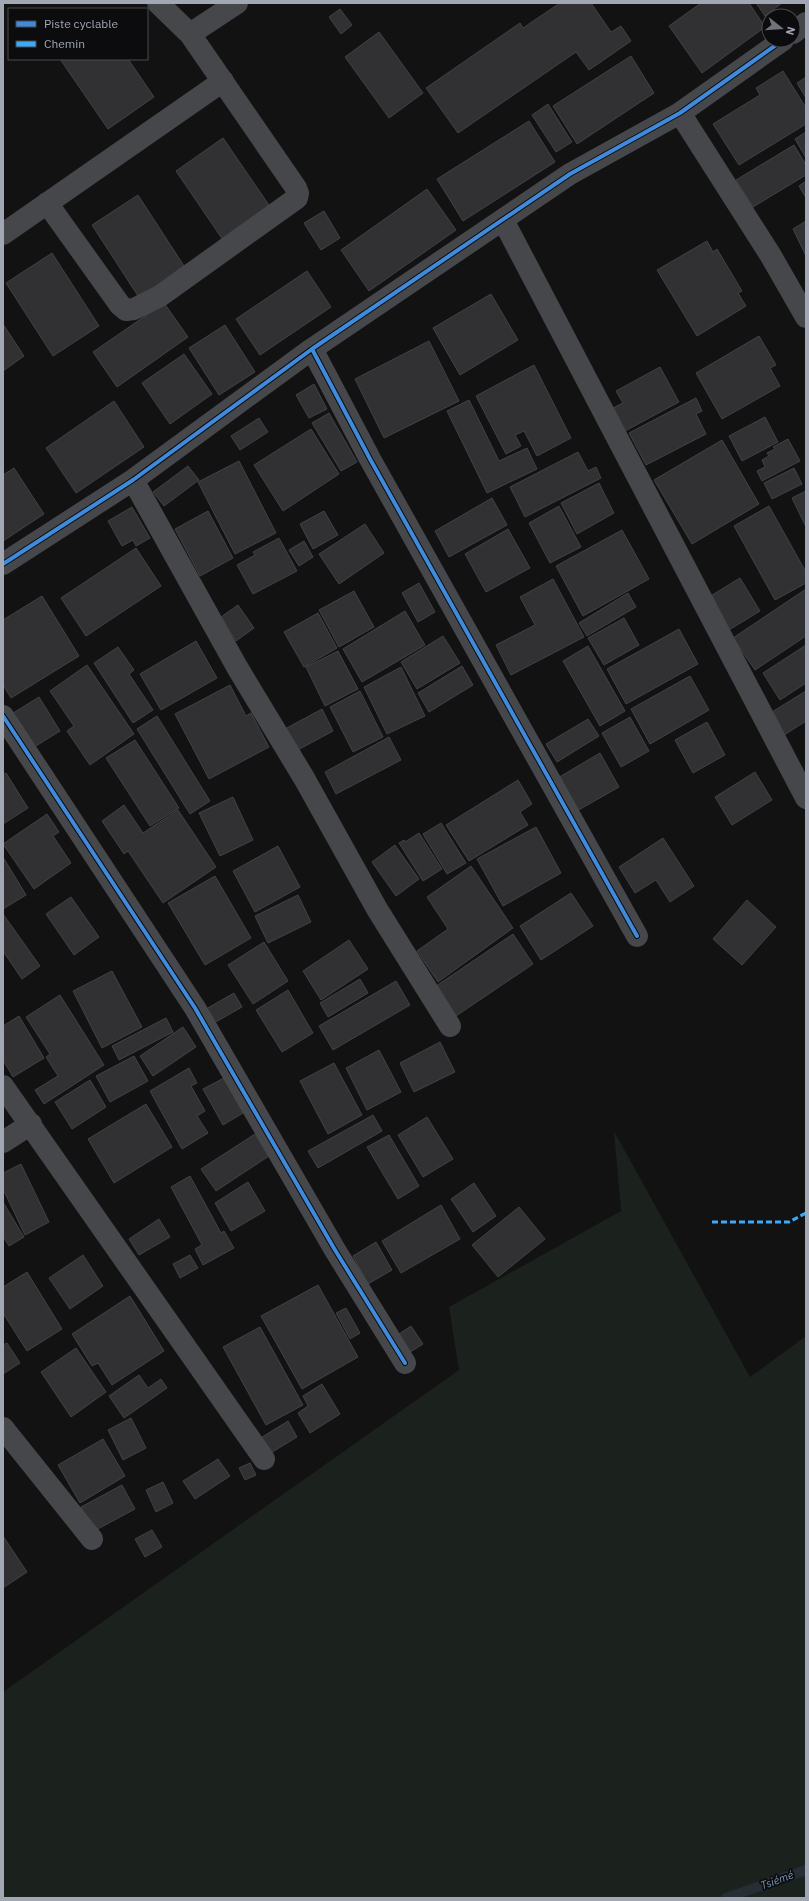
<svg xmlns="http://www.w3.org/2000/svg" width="809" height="1901" font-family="'IBM Plex Sans',sans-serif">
  <rect width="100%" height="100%" fill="#121212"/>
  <!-- green -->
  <path fill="#1b211c" d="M 614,1131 L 750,1377 L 806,1336 L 806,1898 L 3,1898 L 3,1692 L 459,1370 L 449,1307 L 621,1211 Z"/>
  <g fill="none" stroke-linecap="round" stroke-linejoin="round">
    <!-- stream -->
    <path stroke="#262d34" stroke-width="10" d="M 726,1898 L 806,1870"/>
  </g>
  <!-- building -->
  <path fill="#313133" stroke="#404246" d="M 560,3 L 591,3 L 611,32 L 621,26 L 631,41 L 589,70 L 576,52 L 458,133 L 426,88 L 520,23 L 523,28 Z
    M 701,3 L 749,3 L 765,27 L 702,73 L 669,26 Z
    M 756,3 L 782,3 L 765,16 Z
    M 340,9 L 352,25 L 341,34 L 329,17 Z
    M 379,32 L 423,93 L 389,118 L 345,57 Z
    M 631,56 L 654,93 L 577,144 L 553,106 Z
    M 60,59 L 128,59 L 154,97 L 108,129 Z
    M 783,71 L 806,108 L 806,124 L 739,165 L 713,124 L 760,95 L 756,88 Z
    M 806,77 L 806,98 L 797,83 Z
    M 548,104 L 572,142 L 556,152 L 532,115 Z
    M 529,121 L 555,162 L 463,221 L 437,179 Z
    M 806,132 L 806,158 L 795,139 Z
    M 223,138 L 271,208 L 223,240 L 176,171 Z
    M 794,145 L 806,165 L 806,175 L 753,207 L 736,180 Z
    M 806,181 L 806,198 L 799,186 Z
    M 427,189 L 456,230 L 369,291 L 341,250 Z
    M 138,195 L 186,269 L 140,299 L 92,225 Z
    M 324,211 L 340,238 L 321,250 L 304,223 Z
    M 806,221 L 806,256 L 793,229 Z
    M 707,241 L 713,252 L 717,249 L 742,291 L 738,293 L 746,306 L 697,336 L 657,270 Z
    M 52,253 L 99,326 L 53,356 L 6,283 Z
    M 307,271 L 331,307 L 260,355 L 236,319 Z
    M 491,294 L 518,340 L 460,375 L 433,328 Z
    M 164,303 L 188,337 L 117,387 L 93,352 Z
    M 3,324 L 24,356 L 3,371 Z
    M 225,325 L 255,372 L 219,395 L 189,348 Z
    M 759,336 L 776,365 L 770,368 L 780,386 L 722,419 L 696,373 Z
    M 429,341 L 459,401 L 384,438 L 355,379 Z
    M 184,354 L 212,394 L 170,424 L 142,383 Z
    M 534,365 L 571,438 L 537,456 L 524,431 L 515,435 L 521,446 L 506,454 L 476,396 Z
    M 660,367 L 679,402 L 625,431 L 613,408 L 623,403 L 616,391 Z
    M 314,384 L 327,409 L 309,418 L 296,395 Z
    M 696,398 L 702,411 L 696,414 L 706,434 L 646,465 L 629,433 Z
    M 469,400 L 499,461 L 527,448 L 537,469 L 487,493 L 447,411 Z
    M 114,401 L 144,447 L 76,493 L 46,448 Z
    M 329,413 L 357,462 L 341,471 L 312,423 Z
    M 765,417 L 778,442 L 742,461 L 729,436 Z
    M 259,418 L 268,432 L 240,450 L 231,436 Z
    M 311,429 L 339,474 L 283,511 L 254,465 Z
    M 788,439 L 800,461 L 762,481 L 757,471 L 765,467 L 762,460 L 769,456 L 767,453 L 775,449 L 773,447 Z
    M 722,440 L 759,504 L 692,544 L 654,480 Z
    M 578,452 L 588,471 L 596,467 L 601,478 L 525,517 L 510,487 Z
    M 239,461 L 276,533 L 235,554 L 198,482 Z
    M 188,466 L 199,480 L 164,506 L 153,492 Z
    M 14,468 L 44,514 L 3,541 L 3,475 Z
    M 794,468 L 802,484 L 772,499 L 764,483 Z
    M 599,483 L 614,513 L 577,534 L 561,503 Z
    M 806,491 L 806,527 L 792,498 Z
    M 492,498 L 507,525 L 449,557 L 435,531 Z
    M 559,506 L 581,547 L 550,563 L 529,523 Z
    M 769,506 L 806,572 L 806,583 L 775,600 L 734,526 Z
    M 132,507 L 150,538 L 136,546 L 133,540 L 122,546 L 108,521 Z
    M 208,511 L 233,558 L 200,576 L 175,529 Z
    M 324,511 L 338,535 L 313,549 L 300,524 Z
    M 365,524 L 384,553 L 339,584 L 319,554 Z
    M 508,529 L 530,568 L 486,592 L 465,554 Z
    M 622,530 L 649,579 L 583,616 L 556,566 Z
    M 279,538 L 297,571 L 253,594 L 237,565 L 255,555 L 253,552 Z
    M 304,541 L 313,557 L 299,566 L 289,550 Z
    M 136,548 L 161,586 L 86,636 L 61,598 Z
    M 740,578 L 760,611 L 729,630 L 709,597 Z
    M 553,579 L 584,637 L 511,675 L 496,645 L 535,625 L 520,597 Z
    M 419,583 L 435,612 L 418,622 L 402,593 Z
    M 806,589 L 806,636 L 755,670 L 733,638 Z
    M 354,591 L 374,627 L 339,647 L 319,610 Z
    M 628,593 L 636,607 L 587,636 L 579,623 Z
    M 42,596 L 79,656 L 11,698 L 3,685 L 3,620 Z
    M 238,605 L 254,628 L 236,641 L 221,617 Z
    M 405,611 L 425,645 L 362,682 L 343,649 Z
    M 318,613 L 337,648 L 304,667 L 284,632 Z
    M 624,618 L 639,645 L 604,665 L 588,638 Z
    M 679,629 L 698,664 L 626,704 L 607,669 Z
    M 443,636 L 460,663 L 417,689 L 401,662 Z
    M 196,641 L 217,678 L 161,710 L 140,674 Z
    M 806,645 L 806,683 L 780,700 L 763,673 Z
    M 588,646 L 625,711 L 600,726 L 563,661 Z
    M 118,647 L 134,670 L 129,674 L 153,710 L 133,723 L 94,663 Z
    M 338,651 L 358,689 L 325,706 L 306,667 Z
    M 87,665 L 134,734 L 90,765 L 67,731 L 74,726 L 50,691 Z
    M 462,666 L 473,685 L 429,712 L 418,693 Z
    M 401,667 L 425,716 L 387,734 L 364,687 Z
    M 690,676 L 709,710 L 650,744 L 631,709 Z
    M 230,685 L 246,716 L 251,713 L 269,747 L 209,779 L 175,714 Z
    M 360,691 L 383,737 L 353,752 L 330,707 Z
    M 806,691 L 806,721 L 781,737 L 767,715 Z
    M 39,697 L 60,731 L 31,749 L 10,715 Z
    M 322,709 L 333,731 L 294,752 L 283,730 Z
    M 157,716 L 210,801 L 190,814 L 137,729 Z
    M 630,717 L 649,751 L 621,767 L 602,733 Z
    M 588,719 L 599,736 L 557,762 L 546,744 Z
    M 707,722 L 725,755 L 693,773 L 675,740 Z
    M 389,737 L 401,760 L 336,794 L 325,772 Z
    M 135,740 L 179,808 L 150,826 L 106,758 Z
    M 600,753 L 619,787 L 575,812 L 556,779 Z
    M 755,772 L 772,800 L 732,825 L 715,797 Z
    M 6,773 L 28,808 L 3,824 L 3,775 Z
    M 518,780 L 532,804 L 520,812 L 528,825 L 469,861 L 446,825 Z
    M 233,797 L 253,840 L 220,856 L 199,813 Z
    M 124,805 L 143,833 L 178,810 L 216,867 L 163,903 L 128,851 L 124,854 L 102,821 Z
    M 47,814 L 59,832 L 53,836 L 71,863 L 34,889 L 3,844 Z
    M 441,823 L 466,863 L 447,874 L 423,834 Z
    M 536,827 L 561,873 L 503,906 L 477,859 Z
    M 419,833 L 442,869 L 423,881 L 399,843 L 404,840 L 405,842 Z
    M 663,838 L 694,886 L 670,902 L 656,880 L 635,893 L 619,867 Z
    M 395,845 L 419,879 L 396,896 L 372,862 Z
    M 278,846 L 300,887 L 255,912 L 233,871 Z
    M 3,857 L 26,895 L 3,909 Z
    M 471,866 L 513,928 L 438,982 L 417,951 L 448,929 L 427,897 Z
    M 215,876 L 251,938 L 205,965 L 168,903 Z
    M 571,893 L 593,926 L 541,960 L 520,926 Z
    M 298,895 L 311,922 L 268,943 L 255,916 Z
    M 71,897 L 99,937 L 74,955 L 46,914 Z
    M 747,900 L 776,927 L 742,965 L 713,939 Z
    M 3,914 L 40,966 L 22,979 L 3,951 Z
    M 513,934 L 533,964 L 456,1016 L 436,986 Z
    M 349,940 L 368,969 L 321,1000 L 303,971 Z
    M 264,942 L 288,981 L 253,1004 L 228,965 Z
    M 112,971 L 142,1027 L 102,1048 L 73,991 Z
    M 360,979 L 368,993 L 328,1017 L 320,1003 Z
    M 396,981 L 410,1005 L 333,1050 L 319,1026 Z
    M 288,990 L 313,1033 L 282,1052 L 256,1010 Z
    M 234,993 L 242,1007 L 214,1023 L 206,1009 Z
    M 60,995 L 104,1065 L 44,1104 L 35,1090 L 58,1076 L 46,1057 L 50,1054 L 26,1017 Z
    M 19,1016 L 44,1058 L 13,1077 L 3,1060 L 3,1026 Z
    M 166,1018 L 173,1032 L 119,1060 L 112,1046 Z
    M 183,1027 L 196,1047 L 153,1076 L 140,1056 Z
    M 440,1042 L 455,1072 L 414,1092 L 400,1063 Z
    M 379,1050 L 401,1092 L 367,1110 L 346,1068 Z
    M 134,1056 L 148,1081 L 110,1102 L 96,1076 Z
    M 334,1063 L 362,1115 L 328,1134 L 300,1081 Z
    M 189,1068 L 197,1083 L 191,1086 L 205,1111 L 197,1116 L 208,1133 L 182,1149 L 150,1091 Z
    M 224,1078 L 243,1113 L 223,1125 L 203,1089 Z
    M 90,1080 L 106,1107 L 72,1129 L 55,1102 Z
    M 146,1104 L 172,1147 L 114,1183 L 88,1139 Z
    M 373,1115 L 382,1131 L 318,1168 L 308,1151 Z
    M 427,1117 L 453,1159 L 423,1177 L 398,1135 Z
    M 255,1134 L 269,1156 L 216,1191 L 201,1169 Z
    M 389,1135 L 419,1186 L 398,1199 L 367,1147 Z
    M 21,1164 L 49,1222 L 25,1235 L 3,1189 L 3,1173 Z
    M 190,1176 L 221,1233 L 224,1231 L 234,1248 L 203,1265 L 195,1249 L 202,1245 L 171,1187 Z
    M 248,1182 L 265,1211 L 231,1231 L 215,1203 Z
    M 474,1183 L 496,1216 L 473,1232 L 451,1199 Z
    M 3,1202 L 24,1237 L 9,1246 L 3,1236 Z
    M 441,1205 L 460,1239 L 401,1273 L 382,1241 Z
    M 519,1207 L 545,1239 L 498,1277 L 472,1245 Z
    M 159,1219 L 170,1237 L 139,1255 L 129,1239 Z
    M 376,1242 L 392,1270 L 368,1284 L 353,1256 Z
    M 83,1255 L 103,1286 L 70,1309 L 49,1278 Z
    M 190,1255 L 198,1268 L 180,1278 L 173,1264 Z
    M 27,1272 L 62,1329 L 27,1351 L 3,1313 L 3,1287 Z
    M 318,1285 L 358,1357 L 302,1389 L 261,1316 Z
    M 130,1296 L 164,1351 L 112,1385 L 98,1363 L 92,1366 L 72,1334 Z
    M 346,1308 L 360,1333 L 350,1339 L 336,1313 Z
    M 411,1326 L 423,1344 L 407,1354 L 396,1336 Z
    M 260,1327 L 303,1405 L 266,1425 L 223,1347 Z
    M 7,1343 L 20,1363 L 3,1374 L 3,1345 Z
    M 76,1348 L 106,1392 L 71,1417 L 41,1372 Z
    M 139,1375 L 148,1388 L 161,1379 L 167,1388 L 124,1418 L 109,1396 Z
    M 322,1384 L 340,1414 L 310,1433 L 298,1413 L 308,1406 L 303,1396 Z
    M 131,1418 L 146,1448 L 123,1460 L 108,1430 Z
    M 288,1421 L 297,1437 L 269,1454 L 259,1439 Z
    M 103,1439 L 125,1476 L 80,1503 L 58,1465 Z
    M 218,1459 L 230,1476 L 195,1499 L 183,1481 Z
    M 250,1463 L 256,1475 L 245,1480 L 239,1468 Z
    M 163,1482 L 173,1503 L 156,1512 L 146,1490 Z
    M 122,1485 L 135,1509 L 94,1531 L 81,1507 Z
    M 152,1530 L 162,1547 L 145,1557 L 135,1539 Z
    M 3,1536 L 27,1572 L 3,1588 Z"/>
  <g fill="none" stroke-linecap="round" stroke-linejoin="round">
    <!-- minor -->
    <path stroke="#46474b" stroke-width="22" d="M 793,33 L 806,23
      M 190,34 L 237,3
      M 680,113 L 771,256 L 806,317
      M 47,203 L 120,305 L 126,310 L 134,309 L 160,296 L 297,198 L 298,193 L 296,188 L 190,34 L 158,3
      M 503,220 L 806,798
      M 3,234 L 223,81
      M 312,349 L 370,459 L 637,936
      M 133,480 L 237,667 L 304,778 L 377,909 L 450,1026
      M 3,564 L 133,480 L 312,349 L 570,174 L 680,113 L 783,40
      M 3,716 L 195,1008 L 335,1250 L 405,1363
      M 3,1086 L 264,1459
      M 3,1142 L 31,1124
      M 3,1428 L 92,1539"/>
    <!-- quiet -->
    <path stroke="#3fa9f5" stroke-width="3" stroke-dasharray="6 3" stroke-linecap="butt" d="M 712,1222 L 789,1222 L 806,1213"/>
    <!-- cycleway casing -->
    <g stroke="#0c0c0e" stroke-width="6">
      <path id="cycleway" d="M 312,349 L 370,459 L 637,936
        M 3,564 L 133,480 L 312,349 L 570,174 L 680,113 L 783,40
        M 3,716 L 195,1008 L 335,1250 L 405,1363"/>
    </g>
    <!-- cycleway -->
    <use href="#cycleway" stroke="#408adc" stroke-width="4"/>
  </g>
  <g text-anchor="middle" stroke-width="3.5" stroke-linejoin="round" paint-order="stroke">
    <!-- water labels -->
    <g font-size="11" font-style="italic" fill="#7794b1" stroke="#0c0c0e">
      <text transform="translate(777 1880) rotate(-20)" y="4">Tsiémé</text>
    </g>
  </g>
  <!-- border -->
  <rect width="809" height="1901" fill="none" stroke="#a2a7b4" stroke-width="8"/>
  <!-- legend -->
  <rect x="8" y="8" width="140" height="52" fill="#0c0c0e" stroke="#484a50"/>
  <rect x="16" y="21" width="20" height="6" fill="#408adc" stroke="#484a50"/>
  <text x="44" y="28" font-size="12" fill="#a2a7b4">Piste cyclable</text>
  <rect x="16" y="41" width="20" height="6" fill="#3fa9f5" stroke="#484a50"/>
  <text x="44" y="48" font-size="12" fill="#a2a7b4">Chemin</text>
  <!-- north arrow -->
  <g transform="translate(781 28) rotate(107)"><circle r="19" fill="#0c0c0e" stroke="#484a50"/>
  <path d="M0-3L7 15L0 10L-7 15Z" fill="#70737b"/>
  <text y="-6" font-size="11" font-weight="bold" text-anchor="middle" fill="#a2a7b4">N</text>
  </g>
</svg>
